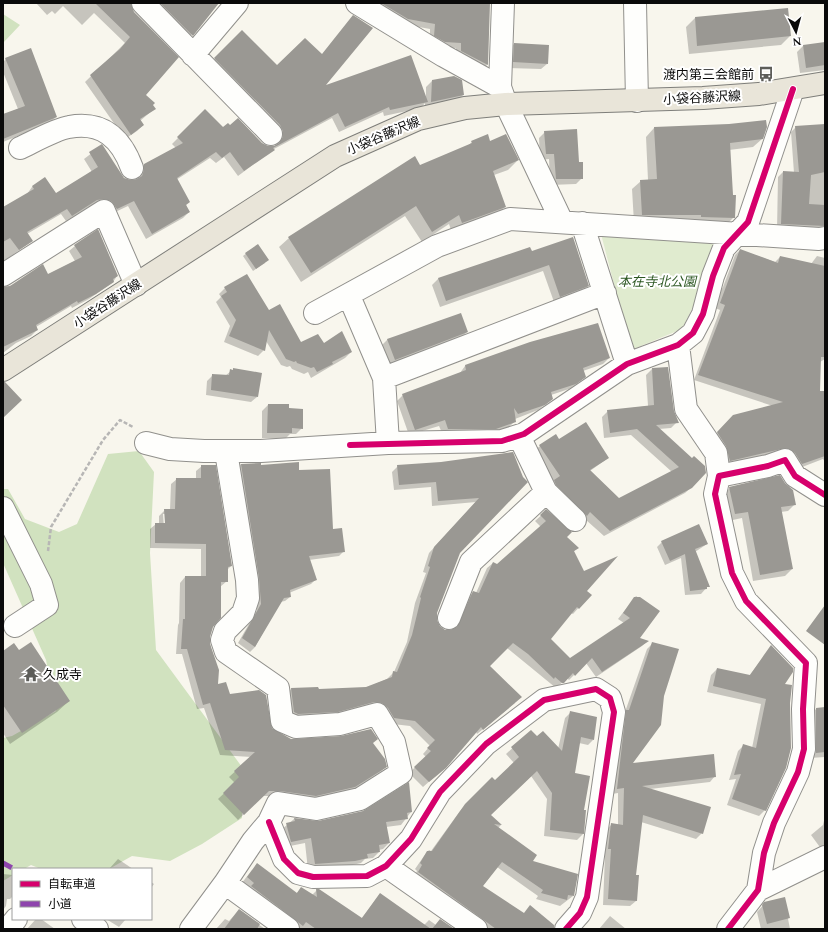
<svg xmlns="http://www.w3.org/2000/svg" width="828" height="932" font-family="Spectral,'Noto Sans JP',serif">
  <rect width="100%" height="100%" fill="#f8f6ed"/>
  <!-- green -->
  <path fill="#e0ebcf" d="M 601,234 L 725,242 L 682,329 L 631,350 Z"/>
  <!-- forest -->
  <path fill="#d1e2bf" d="M 3,14 L 20,25 L 3,43 Z
    M 139,451 L 154,472 L 150,553 L 156,650 L 242,767 L 242,818 L 202,844 L 170,861 L 132,856 L 109,869 L 41,869 L 31,865 L 24,869 L 13,869 L 13,875 L 3,881 L 3,738 L 12,736 L 56,711 L 46,660 L 3,563 L 3,489 L 8,489 L 25,519 L 59,532 L 77,524 L 108,454 Z"/>
  <!-- shadow -->
  <path fill="#0003" fill-rule="evenodd" d="M 36,3 L 130,3 L 145,95 L 154,109 L 140,121 L 143,125 L 137,131 L 125,139 L 85,82 L 125,43 L 94,13 L 82,25 L 63,6 L 55,14 L 52,11 L 47,15 Z
    M 150,3 L 218,3 L 186,41 Z
    M 376,3 L 489,3 L 487,65 L 482,70 L 456,56 L 456,48 L 439,47 L 430,41 L 430,29 L 402,24 Z
    M 695,18 L 790,36 L 781,45 L 689,54 L 686,27 Z
    M 242,31 L 277,67 L 323,87 L 426,99 L 426,87 L 432,81 L 461,81 L 463,95 L 458,101 L 425,107 L 425,103 L 421,108 L 384,116 L 383,112 L 339,132 L 332,118 L 274,149 L 238,176 L 224,157 L 216,163 L 210,158 L 176,180 L 189,212 L 183,218 L 146,239 L 128,206 L 111,214 L 98,204 L 90,206 L 66,221 L 61,214 L 27,234 L 32,241 L 3,262 L 3,208 L 27,194 L 32,187 L 45,178 L 56,194 L 92,172 L 84,159 L 101,146 L 124,179 L 130,181 L 137,180 L 138,171 L 144,165 L 176,148 L 172,144 L 205,111 L 223,129 L 268,147 L 276,146 L 278,137 L 209,65 Z
    M 514,44 L 547,64 L 541,69 L 508,68 L 509,49 Z
    M 825,44 L 825,70 L 800,73 L 797,52 L 803,46 Z
    M 6,59 L 56,117 L 50,123 L 3,142 L 3,115 L 18,109 L 3,72 L 3,62 Z
    M 825,125 L 824,225 L 819,230 L 777,229 L 778,177 L 783,172 L 794,173 L 791,132 L 796,127 Z
    M 654,128 L 762,139 L 753,147 L 729,150 L 734,217 L 725,226 L 634,223 L 632,189 L 641,181 L 648,180 L 646,137 Z
    M 545,132 L 582,178 L 576,184 L 550,185 L 549,159 L 540,160 L 539,138 Z
    M 472,142 L 490,142 L 518,160 L 508,170 L 494,175 L 505,207 L 495,217 L 452,233 L 449,224 L 422,242 L 405,216 L 301,282 L 279,247 L 289,238 L 420,167 L 468,146 Z
    M 257,245 L 265,263 L 253,271 L 243,256 Z
    M 75,246 L 117,276 L 113,282 L 89,299 L 72,308 L 71,306 L 36,327 L 37,330 L 31,336 L 16,343 L 3,353 L 3,288 L 47,275 L 75,261 L 69,251 Z
    M 530,249 L 531,253 L 588,286 L 582,291 L 554,302 L 543,271 L 440,307 L 432,285 L 438,279 Z
    M 740,250 L 775,262 L 780,257 L 811,264 L 817,256 L 825,258 L 825,359 L 820,362 L 819,392 L 825,422 L 825,462 L 823,459 L 797,469 L 725,466 L 712,438 L 733,416 L 773,406 L 694,380 L 720,310 L 715,308 L 721,290 L 723,287 L 735,255 Z
    M 225,288 L 269,312 L 301,343 L 324,344 L 351,352 L 345,358 L 311,378 L 308,372 L 304,374 L 292,369 L 290,366 L 287,367 L 281,365 L 266,341 L 264,350 L 258,356 L 224,342 L 230,326 L 216,302 L 221,297 L 219,294 Z
    M 467,332 L 461,338 L 389,366 L 382,345 L 388,339 Z
    M 609,358 L 603,364 L 583,371 L 585,376 L 579,382 L 569,389 L 551,395 L 552,399 L 538,410 L 515,419 L 515,421 L 509,427 L 490,434 L 443,435 L 439,426 L 409,435 L 397,401 L 403,395 L 460,373 L 465,366 Z
    M 652,369 L 677,422 L 671,428 L 659,429 L 692,459 L 692,487 L 685,493 L 604,536 L 549,487 L 554,482 L 534,451 L 540,446 L 559,441 L 608,458 L 590,471 L 619,499 L 672,472 L 631,435 L 604,438 L 602,417 L 608,411 L 648,406 L 646,375 Z
    M 231,371 L 257,397 L 251,402 L 206,395 L 207,381 L 213,375 L 225,376 Z
    M 268,405 L 288,409 L 302,428 L 296,434 L 290,434 L 285,439 L 262,438 L 262,411 Z
    M 512,453 L 459,553 L 436,613 L 436,620 L 438,626 L 444,631 L 454,630 L 468,598 L 473,592 L 476,593 L 487,568 L 493,563 L 497,565 L 541,527 L 535,521 L 546,511 L 566,537 L 578,548 L 573,552 L 586,591 L 590,595 L 573,614 L 571,613 L 549,639 L 570,659 L 624,623 L 618,619 L 636,596 L 656,610 L 639,639 L 647,641 L 642,646 L 596,677 L 586,663 L 569,680 L 567,678 L 556,688 L 507,648 L 489,667 L 515,703 L 477,734 L 476,732 L 439,773 L 423,787 L 409,773 L 426,757 L 423,754 L 430,746 L 410,726 L 332,717 L 292,719 L 286,695 L 291,689 L 318,688 L 318,690 L 366,688 L 387,679 L 394,672 L 407,642 L 415,603 L 426,573 L 423,572 L 429,553 L 476,502 L 432,506 L 431,487 L 394,490 L 392,472 L 398,466 L 441,463 Z
    M 241,464 L 260,464 L 261,466 L 298,471 L 344,551 L 339,556 L 309,560 L 316,579 L 311,584 L 289,593 L 290,597 L 285,601 L 280,602 L 255,647 L 250,652 L 238,643 L 257,610 L 255,583 L 236,469 Z
    M 202,466 L 231,566 L 227,570 L 227,581 L 220,587 L 209,636 L 217,685 L 271,729 L 291,740 L 372,743 L 386,767 L 380,772 L 349,792 L 309,801 L 274,796 L 262,796 L 238,820 L 218,799 L 235,783 L 229,777 L 251,757 L 220,755 L 204,708 L 197,709 L 182,654 L 176,654 L 178,625 L 179,623 L 180,583 L 185,577 L 201,577 L 201,549 L 150,548 L 150,529 L 156,524 L 159,524 L 159,516 L 165,510 L 170,510 L 171,484 L 177,479 L 196,479 L 196,471 ZM 163,514 L 165,514 L 166,528 L 164,528 Z
    M 730,488 L 795,504 L 788,511 L 781,512 L 792,569 L 785,576 L 753,581 L 742,518 L 728,521 L 723,494 Z
    M 662,542 L 707,544 L 695,552 L 708,586 L 701,594 L 685,595 L 681,558 L 665,565 L 657,547 Z
    M 653,643 L 631,764 L 715,776 L 710,782 L 650,789 L 702,833 L 696,839 L 641,822 L 635,876 L 636,901 L 630,906 L 603,905 L 605,855 L 603,854 L 606,830 L 612,824 L 618,825 L 618,793 L 612,794 L 621,717 L 625,712 L 647,649 Z
    M 771,647 L 783,684 L 765,810 L 759,816 L 727,805 L 736,779 L 729,780 L 738,751 L 744,745 L 752,748 L 761,704 L 707,692 L 711,675 L 717,669 L 749,676 Z
    M 3,652 L 69,701 L 57,712 L 10,744 L 3,733 Z
    M 825,708 L 825,757 L 810,758 L 810,715 L 816,709 Z
    M 571,712 L 593,740 L 588,745 L 579,743 L 574,773 L 583,810 L 583,834 L 577,840 L 544,836 L 547,799 L 531,776 L 490,815 L 501,825 L 498,828 L 531,861 L 573,896 L 560,906 L 536,899 L 538,896 L 497,867 L 482,887 L 548,929 L 483,929 L 413,878 L 417,871 L 415,869 L 424,856 L 429,850 L 431,851 L 460,811 L 492,778 L 495,781 L 514,763 L 506,754 L 531,731 L 537,738 L 558,749 L 565,718 Z
    M 411,812 L 401,825 L 386,827 L 389,843 L 383,849 L 379,850 L 379,852 L 373,858 L 365,859 L 361,863 L 348,866 L 308,870 L 305,843 L 285,847 L 281,830 L 294,819 L 319,822 Z
    M 825,816 L 825,848 L 822,850 L 811,835 L 823,825 Z
    M 118,859 L 133,869 L 109,869 Z
    M 252,870 L 296,894 L 301,888 L 312,895 L 317,890 L 361,919 L 380,894 L 424,925 L 429,920 L 436,925 L 440,920 L 451,928 L 293,929 L 241,884 Z
    M 3,874 L 13,875 L 13,896 L 10,899 L 7,899 L 6,906 L 3,910 Z
    M 151,882 L 154,884 L 151,888 Z
    M 784,898 L 790,929 L 761,929 L 757,912 L 765,903 Z
    M 239,910 L 265,929 L 216,929 L 225,919 L 229,921 Z
    M 610,916 L 626,929 L 599,929 Z
    M 36,919 L 41,919 L 55,929 L 27,929 Z
    M 106,919 L 126,919 L 119,927 Z"/>
  <!-- building -->
  <path fill="#9a9893" d="M 95,3 L 131,3 L 134,12 L 179,57 L 146,95 L 155,103 L 153,105 L 156,109 L 140,119 L 144,125 L 131,135 L 90,75 L 120,49 L 130,37 Z
    M 160,3 L 219,3 L 193,36 Z
    M 381,3 L 490,3 L 488,65 L 461,51 L 461,43 L 445,42 L 434,36 L 435,24 L 408,19 Z
    M 788,8 L 791,36 L 697,46 L 695,17 Z
    M 353,15 L 373,28 L 326,85 L 411,55 L 428,102 L 390,110 L 389,107 L 345,127 L 338,113 L 273,148 L 275,150 L 244,171 L 230,152 L 222,158 L 216,152 L 177,178 L 190,202 L 186,205 L 190,212 L 152,234 L 134,201 L 117,209 L 111,201 L 104,199 L 97,200 L 72,216 L 67,209 L 27,232 L 33,241 L 19,250 L 10,238 L 3,242 L 3,207 L 34,189 L 32,186 L 45,177 L 56,193 L 98,167 L 89,152 L 102,144 L 124,178 L 131,180 L 137,179 L 142,176 L 144,170 L 144,164 L 183,143 L 177,137 L 205,109 L 223,127 L 228,123 L 230,125 L 238,118 L 262,143 L 268,146 L 274,146 L 279,143 L 283,137 L 283,131 L 280,125 L 214,58 L 242,30 L 277,65 L 305,38 L 322,54 Z
    M 825,42 L 825,65 L 806,68 L 803,45 Z
    M 514,43 L 549,45 L 548,64 L 513,62 Z
    M 31,48 L 57,117 L 3,139 L 3,114 L 25,106 L 5,58 Z
    M 454,76 L 462,80 L 464,95 L 431,102 L 432,80 Z
    M 766,120 L 767,127 L 763,139 L 730,143 L 733,195 L 736,195 L 735,218 L 701,217 L 701,215 L 642,215 L 640,180 L 657,179 L 654,127 L 729,124 Z
    M 825,124 L 825,172 L 811,175 L 809,204 L 825,205 L 825,226 L 781,224 L 783,171 L 799,172 L 795,126 Z
    M 577,129 L 579,162 L 583,162 L 583,179 L 556,179 L 554,154 L 546,154 L 544,131 Z
    M 488,134 L 490,141 L 506,134 L 519,160 L 493,171 L 506,207 L 462,223 L 459,215 L 432,232 L 416,206 L 311,273 L 288,237 L 415,156 L 420,165 L 472,143 L 471,141 Z
    M 98,229 L 118,276 L 113,279 L 114,282 L 96,294 L 78,303 L 77,301 L 36,325 L 38,330 L 3,347 L 3,287 L 10,286 L 43,264 L 48,274 L 82,257 L 74,245 Z
    M 573,237 L 589,286 L 560,297 L 549,265 L 446,301 L 438,278 L 530,247 L 532,251 Z
    M 258,244 L 269,260 L 256,269 L 245,253 Z
    M 740,249 L 778,263 L 780,256 L 825,266 L 825,357 L 821,357 L 820,391 L 825,391 L 825,456 L 802,464 L 795,453 L 786,448 L 730,461 L 726,446 L 717,432 L 733,415 L 783,402 L 698,375 L 725,305 L 720,303 Z
    M 247,274 L 269,310 L 280,304 L 301,342 L 318,334 L 324,343 L 342,331 L 352,352 L 332,362 L 333,364 L 317,372 L 314,367 L 311,368 L 297,363 L 296,361 L 294,362 L 286,359 L 269,330 L 265,351 L 229,336 L 236,320 L 221,296 L 227,292 L 224,287 Z
    M 461,313 L 468,332 L 395,360 L 387,339 Z
    M 598,323 L 610,358 L 583,368 L 586,377 L 576,384 L 551,392 L 553,399 L 545,405 L 518,414 L 514,408 L 516,422 L 496,429 L 448,429 L 445,420 L 415,430 L 402,394 L 466,370 L 465,365 L 530,342 Z
    M 668,367 L 674,411 L 679,423 L 656,425 L 692,458 L 694,456 L 705,466 L 706,473 L 692,488 L 610,531 L 590,512 L 587,516 L 556,485 L 554,480 L 560,476 L 539,445 L 556,434 L 559,439 L 586,422 L 609,458 L 590,470 L 619,498 L 679,467 L 637,429 L 610,433 L 607,410 L 654,405 L 652,368 Z
    M 233,368 L 262,373 L 258,397 L 211,390 L 212,374 L 229,375 L 230,369 L 233,370 Z
    M 3,382 L 5,382 L 22,400 L 3,418 Z
    M 268,404 L 289,404 L 289,408 L 303,409 L 303,429 L 292,428 L 292,433 L 267,433 Z
    M 513,452 L 523,477 L 528,482 L 460,553 L 437,613 L 437,620 L 440,626 L 445,630 L 450,630 L 457,627 L 473,591 L 479,593 L 493,562 L 497,564 L 546,521 L 540,515 L 546,509 L 572,532 L 567,537 L 579,548 L 574,551 L 584,571 L 618,556 L 587,591 L 592,595 L 579,609 L 577,607 L 551,639 L 570,658 L 630,618 L 623,613 L 634,597 L 640,597 L 660,611 L 640,638 L 649,641 L 602,672 L 592,658 L 575,676 L 573,673 L 564,683 L 562,683 L 555,677 L 554,679 L 528,654 L 513,643 L 490,666 L 522,697 L 483,730 L 481,727 L 446,768 L 429,782 L 414,767 L 431,751 L 427,748 L 435,740 L 415,721 L 394,718 L 388,708 L 382,703 L 374,702 L 338,712 L 298,714 L 294,712 L 291,688 L 318,687 L 319,689 L 366,687 L 392,677 L 393,671 L 397,672 L 412,635 L 421,598 L 420,597 L 430,567 L 428,566 L 434,547 L 479,498 L 438,501 L 436,482 L 399,485 L 397,465 L 441,462 Z
    M 299,462 L 299,470 L 330,469 L 333,529 L 342,528 L 345,552 L 309,556 L 317,580 L 290,590 L 291,597 L 284,598 L 255,647 L 242,638 L 261,604 L 259,578 L 241,464 L 261,463 L 261,465 Z
    M 201,465 L 216,465 L 232,566 L 228,567 L 228,582 L 221,582 L 221,618 L 213,627 L 210,637 L 210,644 L 219,670 L 218,684 L 226,682 L 230,694 L 259,690 L 266,695 L 272,728 L 291,739 L 341,736 L 371,729 L 378,739 L 373,743 L 385,759 L 387,767 L 355,787 L 316,796 L 280,791 L 269,791 L 244,815 L 223,793 L 239,777 L 234,771 L 255,752 L 225,750 L 210,703 L 203,705 L 187,649 L 181,649 L 183,619 L 185,619 L 185,576 L 206,576 L 206,544 L 155,543 L 155,523 L 165,523 L 164,509 L 175,509 L 176,478 L 201,478 Z
    M 780,475 L 785,483 L 793,490 L 796,505 L 781,507 L 793,569 L 760,575 L 748,512 L 735,514 L 729,487 Z
    M 699,524 L 708,544 L 695,549 L 710,587 L 707,587 L 707,589 L 690,591 L 685,554 L 670,561 L 661,541 Z
    M 825,605 L 825,645 L 806,631 Z
    M 31,642 L 70,701 L 22,733 L 3,705 L 3,651 L 14,643 L 19,650 Z
    M 652,642 L 679,649 L 664,696 L 661,725 L 633,763 L 714,754 L 716,777 L 642,786 L 711,807 L 703,834 L 643,815 L 636,875 L 639,875 L 637,901 L 608,899 L 611,849 L 608,849 L 611,823 L 623,825 L 624,788 L 617,789 L 626,710 L 629,710 Z
    M 771,645 L 793,668 L 793,672 L 785,684 L 792,685 L 790,703 L 791,748 L 786,768 L 766,811 L 732,799 L 741,774 L 734,775 L 743,744 L 756,748 L 766,699 L 713,686 L 717,668 L 750,675 Z
    M 825,707 L 825,752 L 816,753 L 816,708 Z
    M 570,711 L 597,717 L 594,740 L 581,737 L 575,773 L 590,776 L 584,810 L 586,810 L 584,834 L 550,830 L 552,793 L 537,771 L 491,815 L 502,825 L 494,824 L 537,855 L 533,861 L 578,874 L 574,896 L 568,895 L 567,900 L 541,893 L 543,890 L 502,862 L 483,886 L 524,913 L 530,905 L 554,925 L 554,929 L 496,929 L 418,872 L 422,865 L 420,863 L 427,851 L 432,851 L 465,804 L 492,777 L 495,780 L 519,757 L 511,747 L 531,730 L 537,736 L 543,731 L 562,751 Z
    M 409,782 L 412,812 L 407,813 L 408,819 L 386,822 L 390,843 L 379,845 L 380,852 L 367,854 L 368,858 L 355,861 L 315,864 L 311,838 L 291,842 L 286,823 L 295,821 L 294,818 L 318,821 L 363,811 Z
    M 257,863 L 297,893 L 301,887 L 317,897 L 316,889 L 319,889 L 362,918 L 380,893 L 431,929 L 316,929 L 306,922 L 303,926 L 251,886 L 254,883 L 247,877 Z
    M 785,897 L 790,918 L 767,924 L 762,905 L 764,902 Z
    M 239,909 L 260,924 L 257,929 L 224,929 Z
    M 440,919 L 453,928 L 432,929 Z"/>
  <g fill="none" stroke-linecap="round" stroke-linejoin="round">
    <!-- minor casing -->
    <g stroke="#91908c" stroke-width="24">
      <path id="minor" d="M 143,3 L 271,134
        M 357,3 L 444,56 L 500,87
        M 503,3 L 500,87 L 506,104 L 562,222
        M 635,3 L 637,101
        M 193,55 L 237,3
        M 20,148 C 33,142 56,129 69,127 C 102,121 121,138 132,168
        M 582,223 L 627,364
        M 3,275 L 104,211 L 136,285
        M 349,296 L 384,378 L 388,443
        M 315,313 L 437,246 L 510,219 L 819,239 L 825,238
        M 678,345 L 686,409 L 716,453 L 719,476 L 715,494 L 732,573 L 746,601 L 806,663 L 803,709 L 804,749 L 798,772 L 774,823 L 764,853 L 758,890 L 728,929
        M 384,378 L 605,293
        M 519,436 L 546,492 L 575,520
        M 146,443 L 170,449 L 204,451 L 261,451 L 388,443 L 502,441 L 524,434 L 627,364 L 678,345 L 693,333 L 703,314 L 713,276 L 724,248 L 748,222 L 793,89
        M 719,476 L 768,466 L 785,460 L 795,476 L 825,495
        M 3,508 L 41,584 L 47,605 L 15,626
        M 449,618 L 471,562 L 546,492
        M 269,822 L 284,859 L 298,873 L 313,877 L 367,876 L 386,866 L 411,839 L 440,792 L 486,744 L 544,700 L 596,689 L 610,698 L 614,712 L 587,897 L 580,913 L 566,929
        M 386,866 L 476,929
        M 225,883 L 288,929
        M 758,890 L 825,857
        M 83,919 L 97,929
        M 8,929 L 16,919
        M 191,929 L 225,883 L 253,841 L 269,822 L 278,803 L 316,809 L 360,799 L 401,773 L 394,742 L 377,714 L 340,724 L 296,727 L 282,721 L 278,688 L 226,652 L 222,640 L 225,631 L 243,613 L 248,598 L 247,580 L 226,452"/>
    </g>
    <!-- major casing -->
    <g stroke="#7e7e7a" stroke-width="24">
      <path id="major" d="M 3,370 L 335,156 L 418,119 L 465,108 L 506,104 L 703,98 L 759,94 L 825,83"/>
    </g>
    <!-- path -->
    <path stroke="#b7b6b5" stroke-width="2.5" stroke-dasharray="4 2" stroke-linecap="butt" d="M 48,551 L 51,527 L 103,440 L 120,420 L 133,427"/>
    <!-- minor -->
    <use href="#minor" stroke="#fefefc" stroke-width="22"/>
    <!-- major -->
    <use href="#major" stroke="#e9e5d9" stroke-width="22"/>
    <!-- quiet -->
    <path stroke="#8e44ad" stroke-width="5" stroke-dasharray="10 5" stroke-linecap="butt" d="M 3,863 L 14,869"/>
    <!-- cycleway casing -->
    <g stroke="#fff" stroke-width="8">
      <path id="cycleway" d="M 350,445 L 502,441 L 524,434 L 627,364 L 678,345 L 693,333 L 703,314 L 713,276 L 724,248 L 748,222 L 793,89
        M 269,822 L 284,859 L 298,873 L 313,877 L 367,876 L 386,866 L 411,839 L 440,792 L 486,744 L 544,700 L 596,689 L 610,698 L 614,712 L 587,897 L 580,913 L 566,929
        M 728,929 L 758,890 L 764,853 L 774,823 L 798,772 L 804,749 L 803,709 L 806,663 L 746,601 L 732,573 L 715,494 L 719,476 L 768,466 L 785,460 L 795,476 L 825,495"/>
    </g>
    <!-- cycleway -->
    <use href="#cycleway" stroke="#d6006c" stroke-width="6"/>
  </g>
  <!-- icons -->
  <defs>
    <g id="bus-bare" transform="scale(1.2)"><path d="M-5-6H5V4H4V6H2V4H-2V6H-4V4H-5ZM-3.5-4V0h7V-4ZM-3.5 1.2v1.5H-2V1.2ZM2 1.2v1.5H3.5V1.2Z" fill="#5d5d59" stroke="#fff" stroke-width="2.5" paint-order="stroke"/></g>
    <g id="temple-bare" transform="scale(1.2)"><path d="M0-6L5-2H3V0L6.5 2.5H4V6H1.5V3h-3V6H-4V2.5H-6.5L-3 0V-2H-5Z" fill="#5d5d59" stroke="#fff" stroke-width="2.5" paint-order="stroke"/></g>
  </defs>
  <g fill-rule="evenodd">
    <use href="#bus-bare" x="766" y="74"/>
    <use href="#temple-bare" x="31" y="674"/>
  </g>
  <g text-anchor="middle" stroke-width="4" stroke-linejoin="round" paint-order="stroke">
    <!-- poi labels -->
    <g font-size="13" fill="#0a0a0a" stroke="#fff" text-anchor="end">
      <text x="754" y="79">渡内第三会館前</text>
      <text x="43" y="679" text-anchor="start">久成寺</text>
    </g>
    <!-- street labels -->
    <g font-size="13" fill="#0a0a0a" stroke="#fff">
      <text transform="translate(702 97) rotate(-3)" y="5">小袋谷藤沢線</text>
      <text transform="translate(383 135) rotate(-23)" y="5">小袋谷藤沢線</text>
      <text transform="translate(107 303) rotate(-33)" y="5">小袋谷藤沢線</text>
    </g>
    <!-- park labels -->
    <g font-size="13" font-style="italic" fill="#2d5823" stroke="#fff">
      <text x="657" y="286">本在寺北公園</text>
    </g>
  </g>
  <!-- border -->
  <rect width="828" height="932" fill="none" stroke="#0a0a0a" stroke-width="8"/>
  <!-- legend -->
  <rect x="12" y="868" width="140" height="52" fill="#ffffff" stroke="#9d9d9d"/>
  <rect x="20" y="881" width="20" height="6" fill="#d6006c" stroke="#9d9d9d"/>
  <text x="48" y="888" font-size="12" fill="#0a0a0a">自転車道</text>
  <rect x="20" y="901" width="20" height="6" fill="#8e44ad" stroke="#9d9d9d"/>
  <text x="48" y="908" font-size="12" fill="#0a0a0a">小道</text>
  <!-- north arrow -->
  <g transform="translate(796 32) rotate(174)" stroke="#ffffff" stroke-width="3" paint-order="stroke">
  <path d="M0-3L7 15L0 10L-7 15Z" fill="#0a0a0a"/>
  <text y="-6" font-size="11" font-weight="bold" text-anchor="middle" fill="#0a0a0a">N</text>
  </g>
</svg>
